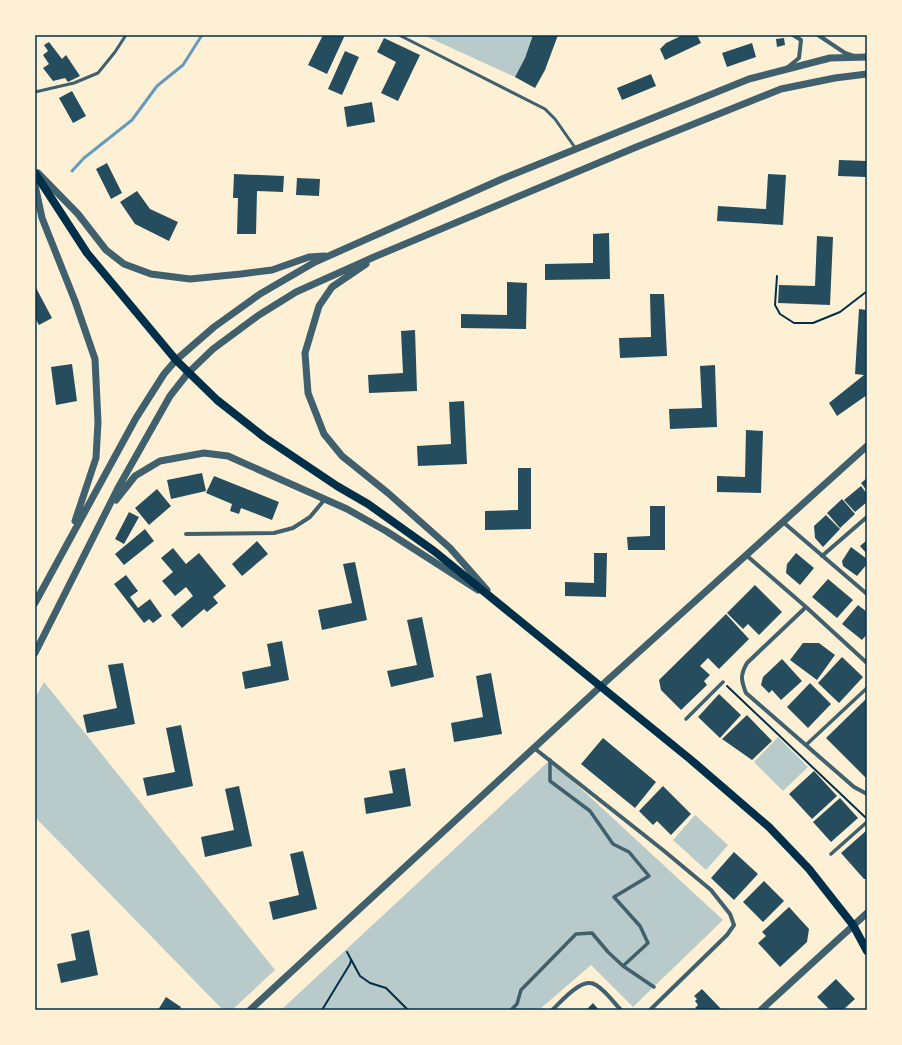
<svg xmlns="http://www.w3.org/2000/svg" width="902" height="1045" font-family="'PT Serif',serif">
  <rect width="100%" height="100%" fill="#fdf0d5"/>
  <!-- green -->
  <path fill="#b9caca" d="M 423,35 L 533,35 L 525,58 L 515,77 Z
    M 44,682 L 275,970 L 232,1010 L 223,1010 L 35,817 L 35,698 Z
    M 778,737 L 808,767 L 783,791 L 754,762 Z
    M 550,760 L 723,920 L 633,1007 L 591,965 L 539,1010 L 281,1010 Z
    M 695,815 L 728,845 L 706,870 L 673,840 Z"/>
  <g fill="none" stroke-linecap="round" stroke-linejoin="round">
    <!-- stream -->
    <path stroke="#669bbc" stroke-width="3" d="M 72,171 L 84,158 L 132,120 L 157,86 L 183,65 L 202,35"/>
  </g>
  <!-- building -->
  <path fill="#264d5e" d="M 323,35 L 345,35 L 327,74 L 308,65 Z
    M 533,35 L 558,35 L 545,70 L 535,88 L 515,77 L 525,58 Z
    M 683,35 L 697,35 L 701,43 L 665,60 L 660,49 L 666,43 Z
    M 384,38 L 420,55 L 398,101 L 381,93 L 396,62 L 377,52 Z
    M 784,38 L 785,45 L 777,47 L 776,39 Z
    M 49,42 L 62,59 L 66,55 L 80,76 L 68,82 L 65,78 L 53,81 L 43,68 L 49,64 L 43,55 L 48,51 L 44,45 Z
    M 752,43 L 756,57 L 727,67 L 722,53 Z
    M 345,51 L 359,57 L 342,95 L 328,89 Z
    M 651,74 L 656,86 L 622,100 L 617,88 Z
    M 72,91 L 86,116 L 73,123 L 59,98 Z
    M 372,102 L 375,122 L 347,127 L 344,107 Z
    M 839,160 L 867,161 L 867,177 L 838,176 Z
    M 107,163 L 122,193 L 111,199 L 96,169 Z
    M 234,174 L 284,176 L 283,192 L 257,191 L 256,234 L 237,234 L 238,198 L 233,198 Z
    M 768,174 L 786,175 L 783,225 L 717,221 L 718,206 L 766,209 Z
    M 297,178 L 320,179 L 319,196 L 296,195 Z
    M 137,191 L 150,209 L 178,222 L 169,241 L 135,224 L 120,202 Z
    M 609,233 L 610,279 L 545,280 L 545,264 L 593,263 L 593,234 Z
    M 817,236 L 833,237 L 830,305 L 778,303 L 779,285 L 815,286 Z
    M 507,282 L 527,283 L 526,329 L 461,328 L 461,314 L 507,315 Z
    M 35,286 L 52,318 L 39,325 L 35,318 Z
    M 650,294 L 664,294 L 667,356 L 620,358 L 619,338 L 651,337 Z
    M 859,309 L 867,310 L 867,395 L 837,416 L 829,403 L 864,375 L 855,374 Z
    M 415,330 L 417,391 L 369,393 L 368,375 L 403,373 L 401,331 Z
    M 72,364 L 77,401 L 56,405 L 51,367 Z
    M 715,365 L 717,427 L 670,429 L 669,409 L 702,408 L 700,366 Z
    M 464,401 L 467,464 L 418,466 L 417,446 L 451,444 L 449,402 Z
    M 746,430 L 763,431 L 761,493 L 717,492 L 717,476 L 745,477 Z
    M 518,468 L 531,468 L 531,529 L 485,530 L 485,511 L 518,510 Z
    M 202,473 L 206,491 L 171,499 L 167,480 Z
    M 214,476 L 279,502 L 272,520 L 241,508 L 239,514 L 230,511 L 232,504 L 206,493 Z
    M 867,478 L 867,491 L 861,483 Z
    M 861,486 L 867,494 L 867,502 L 855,512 L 844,500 Z
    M 157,489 L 171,506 L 149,525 L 135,508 Z
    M 842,499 L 855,514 L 840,528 L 827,513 Z
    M 650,506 L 665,506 L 665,550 L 628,550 L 627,537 L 650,536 Z
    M 129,512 L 139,517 L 124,544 L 115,539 Z
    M 826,515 L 840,529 L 823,547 L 815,538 L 814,526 Z
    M 145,529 L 154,541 L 124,565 L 115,554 Z
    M 867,540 L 867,554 L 860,546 Z
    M 257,541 L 268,554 L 242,576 L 232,564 Z
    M 851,547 L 867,559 L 867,564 L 857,576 L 843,566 L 842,561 Z
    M 173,548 L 186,564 L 199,553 L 226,586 L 213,597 L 218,603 L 207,612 L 204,609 L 182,628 L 171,615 L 193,596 L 186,587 L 175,596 L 162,581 L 173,572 L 161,558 Z
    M 594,553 L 607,553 L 606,597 L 565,596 L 565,582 L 594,583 Z
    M 796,553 L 814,568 L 800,585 L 786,573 L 787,564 Z
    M 355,562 L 367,620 L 322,630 L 318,610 L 352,603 L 343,564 Z
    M 126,575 L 138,591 L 130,597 L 138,608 L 150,599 L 162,616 L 153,623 L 149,619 L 144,623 L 114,584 Z
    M 828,579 L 853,600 L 837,618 L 812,597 Z
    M 755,585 L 782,612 L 759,635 L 748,624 L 743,629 L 727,613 Z
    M 858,605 L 867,612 L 867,634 L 862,640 L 842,624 Z
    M 726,614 L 749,639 L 719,669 L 708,658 L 700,666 L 710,675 L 704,681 L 707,685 L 681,710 L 661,690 L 659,680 Z
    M 422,617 L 434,677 L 391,687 L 387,671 L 417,665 L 407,620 Z
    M 282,641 L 289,680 L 245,689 L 242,672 L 271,666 L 267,644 Z
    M 803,643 L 819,643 L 835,655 L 817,680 L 790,660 Z
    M 842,657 L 863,677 L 839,703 L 818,683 Z
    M 782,659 L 802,681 L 781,700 L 772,690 L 769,693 L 761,685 L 763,677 Z
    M 123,663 L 135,724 L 87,733 L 83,715 L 117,708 L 108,665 Z
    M 491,673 L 502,734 L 454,742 L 451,723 L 483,717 L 476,676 Z
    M 810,683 L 831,704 L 808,728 L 787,707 Z
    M 719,694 L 741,715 L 720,738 L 698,717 Z
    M 867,698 L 867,779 L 826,738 Z
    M 747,715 L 772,741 L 752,760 L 722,739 Z
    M 181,725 L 193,786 L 147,796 L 143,778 L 175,772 L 166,728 Z
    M 603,738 L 656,782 L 635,808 L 581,764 Z
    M 405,768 L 411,806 L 366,814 L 364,798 L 393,793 L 389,771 Z
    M 814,771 L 837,796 L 812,819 L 789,794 Z
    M 239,786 L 252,846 L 205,857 L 201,837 L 234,830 L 225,789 Z
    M 663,786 L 691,814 L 671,835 L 657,821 L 653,825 L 639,811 Z
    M 840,798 L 858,818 L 831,842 L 813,822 Z
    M 867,830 L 867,879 L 864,879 L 841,853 Z
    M 303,851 L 317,909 L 273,920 L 269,902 L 299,895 L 290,854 Z
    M 734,852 L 758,874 L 734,900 L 711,878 Z
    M 764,881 L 784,901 L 763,922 L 743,902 Z
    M 789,907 L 809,929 L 807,942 L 780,967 L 758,943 L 766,936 L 762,932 Z
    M 89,930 L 98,975 L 61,983 L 57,964 L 76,960 L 71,934 Z
    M 836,979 L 855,999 L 843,1010 L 830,1010 L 817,997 Z
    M 702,989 L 722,1010 L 697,1010 L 695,1008 L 698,1005 L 695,1001 L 697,999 L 694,996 Z
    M 166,997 L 181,1007 L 179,1010 L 158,1010 Z
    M 593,1003 L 599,1010 L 586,1010 Z"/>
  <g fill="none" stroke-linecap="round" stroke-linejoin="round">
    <!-- path -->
    <path stroke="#003049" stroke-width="2" d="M 777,276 L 775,305 L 780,314 L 794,323 L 813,323 L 840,312 L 866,292
      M 727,686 L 865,817
      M 347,952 L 360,976 L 370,983 L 386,988 L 408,1010
      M 319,1010 L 328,1010
      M 322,1010 L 350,964 L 351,960"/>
    <!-- service -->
    <path stroke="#3f606c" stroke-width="3" d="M 399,35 L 545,109 L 555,119 L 576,149
      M 35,92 L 74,83 L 98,73 L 115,52 L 126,35"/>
    <!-- pedestrian -->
    <path stroke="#3f606c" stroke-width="3.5" d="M 686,719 L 723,682
      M 806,745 L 867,688
      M 831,854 L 867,822
      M 623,966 L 654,987
      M 511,1010 L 517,1004 L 521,990 L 576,934 L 592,933 L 608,952 L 623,966 L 648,943 L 640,926 L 614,897 L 649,876 L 629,852 L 613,844 L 590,811 L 550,781 L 550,760"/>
    <!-- minor -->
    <path stroke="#3f606c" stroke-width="4" d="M 818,35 L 845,53 L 854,56
      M 788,67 L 799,58 L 801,40 L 793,35
      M 783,522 L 867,594
      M 186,534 L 274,533 L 293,528 L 310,517 L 325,499
      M 746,555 L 806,607 L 867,663
      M 822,556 L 867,517
      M 806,607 L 747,663 C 740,675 741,680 746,693 L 854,787 L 867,794
      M 534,748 L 663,850 L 711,890 L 730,914 L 734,925 L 727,935 L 650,1010
      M 552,1010 C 562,1001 582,976 596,985 C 606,991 613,1002 621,1010"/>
    <!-- tertiary -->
    <path stroke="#3f606c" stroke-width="7" d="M 38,173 L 78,214 L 106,250 L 124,264 L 151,274 L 190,279 L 241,274 L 272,270 L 309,257 L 325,256
      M 35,185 L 42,218 L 75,301 L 95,359 L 98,422 L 96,458 L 75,521
      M 366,264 L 332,287 L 319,306 L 305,353 L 308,393 L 324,434 L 342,456 L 388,493 L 450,548 L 487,590
      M 116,500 L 135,476 L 160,461 L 204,453 L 228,456 L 347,509 L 386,531 L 478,590
      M 35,603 L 136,418 L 164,374 L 176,360 L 214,327 L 260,294 L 315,262 L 502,179 L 749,79 L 830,58 L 867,57
      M 35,653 L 118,488 L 170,396 L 188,373 L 213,349 L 259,315 L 296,292 L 374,257 L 634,148 L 781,89 L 835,78 L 867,74
      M 250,1010 L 601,686 L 867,446
      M 761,1010 L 867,913"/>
    <!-- secondary -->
    <path stroke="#003049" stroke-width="8" d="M 35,173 L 87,253 L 176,360 L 217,400 L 264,437 L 337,486 L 368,504 L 434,551 L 690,759 L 769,827 L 809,869 L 853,925 L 867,951"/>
  </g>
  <!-- border -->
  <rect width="902" height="1045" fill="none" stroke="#fdf0d5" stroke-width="72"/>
  <rect x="36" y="36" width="830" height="973" fill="none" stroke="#003049" stroke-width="1.5"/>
</svg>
